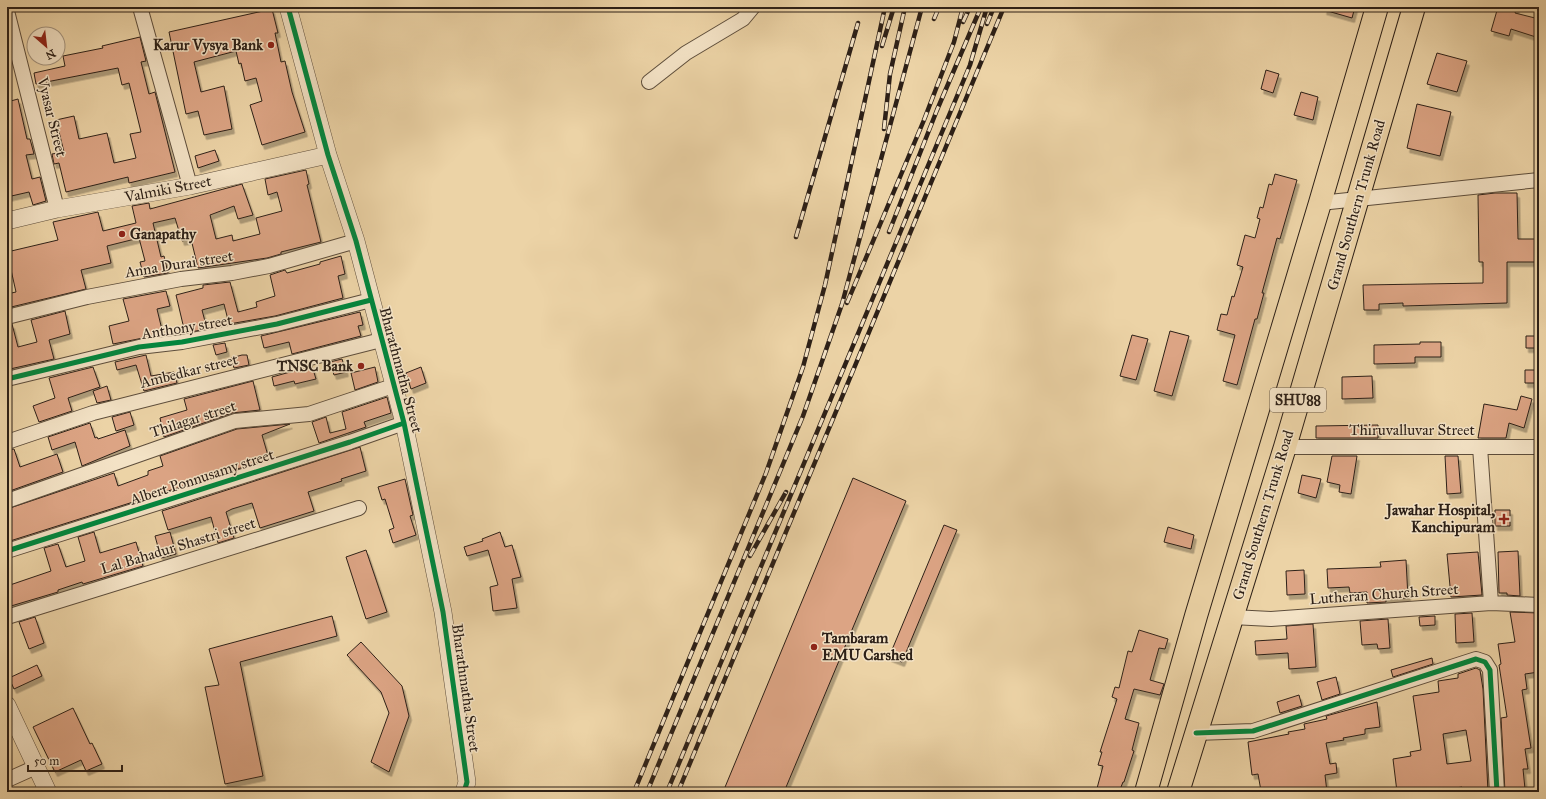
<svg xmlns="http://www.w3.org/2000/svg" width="1546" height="799" font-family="'IM FELL Great Primer',serif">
  <defs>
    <filter id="shadow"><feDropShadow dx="2.5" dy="4.5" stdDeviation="0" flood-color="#0004"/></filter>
  </defs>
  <rect width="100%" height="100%" fill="#ecd3a6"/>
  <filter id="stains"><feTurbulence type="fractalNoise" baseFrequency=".005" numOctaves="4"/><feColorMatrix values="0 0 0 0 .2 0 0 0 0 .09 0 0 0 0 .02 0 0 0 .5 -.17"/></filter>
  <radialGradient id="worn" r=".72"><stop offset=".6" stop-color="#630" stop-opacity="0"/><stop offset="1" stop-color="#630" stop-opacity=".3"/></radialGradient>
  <!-- building -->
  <path fill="#dca484" stroke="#2d2017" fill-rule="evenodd" filter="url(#shadow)" d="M 1325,7 L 1355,7 L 1352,18 L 1324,10 Z
    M 1498,7 L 1517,7 L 1515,13 L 1539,19 L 1539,38 L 1511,29 L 1509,36 L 1491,31 Z
    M 272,9 L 278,33 L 275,33 L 281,62 L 285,61 L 292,92 L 305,132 L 262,145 L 250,105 L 262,101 L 256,78 L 245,81 L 241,63 L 239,64 L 236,51 L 194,62 L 201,92 L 224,86 L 232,129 L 204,135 L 198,111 L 186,114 L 169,32 Z
    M 140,37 L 146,61 L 141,62 L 149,94 L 155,92 L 175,172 L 129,183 L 128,177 L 66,192 L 59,163 L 54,164 L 52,154 L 64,152 L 56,120 L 74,116 L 79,139 L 107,133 L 114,163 L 136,158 L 130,134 L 141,132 L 129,83 L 122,85 L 118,68 L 36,84 L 34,73 L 65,66 L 63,56 L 103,48 L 102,46 Z
    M 1437,53 L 1467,61 L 1457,92 L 1427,84 Z
    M 1266,70 L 1279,74 L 1273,93 L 1261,89 Z
    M 1301,92 L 1318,97 L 1313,120 L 1294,115 Z
    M 18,99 L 27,139 L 30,139 L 34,154 L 26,155 L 32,179 L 40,177 L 46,201 L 33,205 L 29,192 L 7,197 L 7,102 Z
    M 1417,104 L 1451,112 L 1440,156 L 1407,148 Z
    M 215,150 L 219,161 L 198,168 L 195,156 Z
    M 306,170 L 309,184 L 307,185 L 321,242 L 281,252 L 281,254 L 267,258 L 198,268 L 191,239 L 182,241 L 175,218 L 153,223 L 161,257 L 164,256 L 168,273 L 144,277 L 140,262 L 145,261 L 139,238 L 107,246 L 111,263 L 81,270 L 86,289 L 7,308 L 7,294 L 16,292 L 7,252 L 58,240 L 53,222 L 98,212 L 103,231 L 136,223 L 132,206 L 149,203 L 150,209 L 242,184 L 253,215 L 238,219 L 234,206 L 210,215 L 216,239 L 232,235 L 233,241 L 260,234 L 256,218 L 282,211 L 277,192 L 268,195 L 265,179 Z
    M 1275,174 L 1297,180 L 1280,239 L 1277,238 L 1262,293 L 1264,293 L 1257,319 L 1255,319 L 1237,385 L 1223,381 L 1235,335 L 1217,330 L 1221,314 L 1227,315 L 1232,296 L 1234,297 L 1243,267 L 1237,265 L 1245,235 L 1255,238 L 1260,219 L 1257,218 L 1260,207 L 1263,208 L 1269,184 L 1272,185 Z
    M 1495,193 L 1517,193 L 1518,239 L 1539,239 L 1539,262 L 1507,262 L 1507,303 L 1403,306 L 1403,303 L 1379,304 L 1379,310 L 1364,310 L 1363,285 L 1483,283 L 1483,262 L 1479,262 L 1478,195 Z
    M 341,256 L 345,274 L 338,276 L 343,298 L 275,316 L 229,324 L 224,304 L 202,310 L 207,329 L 185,333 L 176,295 L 203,288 L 203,285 L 230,282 L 238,312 L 257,307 L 256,302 L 275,296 L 270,275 L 285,270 L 287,273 L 320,264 L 320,262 Z
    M 166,291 L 170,306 L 157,309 L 163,334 L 113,344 L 109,326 L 129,321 L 123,299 Z
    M 65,311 L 70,334 L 49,340 L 54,359 L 10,369 L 7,356 L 7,325 L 12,324 L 18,347 L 37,342 L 31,320 Z
    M 360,312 L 363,325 L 358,326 L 361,336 L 292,354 L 289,342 L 264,348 L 261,336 Z
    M 1170,331 L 1189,336 L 1172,396 L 1154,391 Z
    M 1132,335 L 1148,339 L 1136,380 L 1120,376 Z
    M 1526,336 L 1539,336 L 1539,348 L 1526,348 Z
    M 1420,342 L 1441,342 L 1441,357 L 1415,357 L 1415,363 L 1374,364 L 1374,345 L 1420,344 Z
    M 225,343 L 227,352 L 216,355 L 213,345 Z
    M 146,355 L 151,376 L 174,372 L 177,383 L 144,391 L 136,365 L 117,370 L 115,362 Z
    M 242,355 L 247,355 L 249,365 L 234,368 L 231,358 Z
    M 342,359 L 346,372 L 334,375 L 330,362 Z
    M 312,366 L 316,379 L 295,384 L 294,381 L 274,386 L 272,377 Z
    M 93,367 L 100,387 L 68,398 L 72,411 L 39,422 L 33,406 L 55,398 L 49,378 Z
    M 375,367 L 378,382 L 355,390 L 351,373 Z
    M 421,367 L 426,383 L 411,389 L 406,373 Z
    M 1525,370 L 1539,370 L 1539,383 L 1525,383 Z
    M 1372,376 L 1373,398 L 1342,399 L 1342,377 Z
    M 253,381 L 260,410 L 232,413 L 164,437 L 160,418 L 187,410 L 184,399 Z
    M 107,386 L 111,400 L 97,403 L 93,391 Z
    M 1521,396 L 1532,399 L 1524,428 L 1509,423 L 1506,438 L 1478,438 L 1484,404 L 1517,410 Z
    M 387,397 L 391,413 L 364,422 L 366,427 L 319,443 L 312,422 L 326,417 L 330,433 L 346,429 L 342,412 Z
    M 130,412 L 134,425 L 116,431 L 112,417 Z
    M 90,423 L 95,438 L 97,437 L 98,439 L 125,430 L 130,446 L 82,466 L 75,442 L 52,450 L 48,437 Z
    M 290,424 L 262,435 L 269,459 L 10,541 L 7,532 L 7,509 L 114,473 L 118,486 L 148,475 L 148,471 L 163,466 L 160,456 L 237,429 Z
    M 1378,425 L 1378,438 L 1316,438 L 1316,426 Z
    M 360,447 L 366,471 L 341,479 L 342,481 L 308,492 L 314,511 L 260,528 L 252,503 L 232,509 L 226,512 L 234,538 L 218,543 L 211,517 L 168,530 L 162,511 Z
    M 14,449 L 20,467 L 57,454 L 63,472 L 7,492 L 7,450 Z
    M 1332,456 L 1357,456 L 1351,494 L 1339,492 L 1340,485 L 1327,482 Z
    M 1445,456 L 1458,456 L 1461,493 L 1447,494 Z
    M 1302,475 L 1321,479 L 1316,498 L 1298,493 Z
    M 853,478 L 906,501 L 784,792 L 723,792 Z
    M 405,479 L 413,515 L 410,516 L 416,535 L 393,543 L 389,530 L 394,528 L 385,499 L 382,500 L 378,487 Z
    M 1495,510 L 1510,510 L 1510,526 L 1495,526 Z
    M 944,525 L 957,530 L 902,662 L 889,657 Z
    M 1168,527 L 1194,535 L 1191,549 L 1164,542 Z
    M 94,532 L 100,553 L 136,542 L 143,566 L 83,584 L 82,582 L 58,590 L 58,592 L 11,606 L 7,586 L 51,571 L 44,548 L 58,544 L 66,567 L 85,561 L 78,537 Z
    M 170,532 L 176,554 L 161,558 L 155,536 Z
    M 500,532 L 505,547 L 512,545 L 521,577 L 512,579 L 517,608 L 493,611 L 490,587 L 498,585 L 488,550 L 467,556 L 464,547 L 483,541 L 482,539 Z
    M 366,550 L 387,612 L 366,619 L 346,557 Z
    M 1518,551 L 1520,596 L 1507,595 L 1507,593 L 1499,593 L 1498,552 Z
    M 1478,552 L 1482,595 L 1451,597 L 1447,554 Z
    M 1406,560 L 1408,598 L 1386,599 L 1386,602 L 1367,603 L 1367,592 L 1350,593 L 1349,587 L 1328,588 L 1327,569 L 1381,567 L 1380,562 Z
    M 1304,570 L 1305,594 L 1287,595 L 1286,571 Z
    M 1510,612 L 1539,613 L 1539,672 L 1525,674 L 1527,689 L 1522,690 L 1531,748 L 1525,749 L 1528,769 L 1523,769 L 1525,789 L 1505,792 L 1501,718 L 1507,717 L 1499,665 L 1501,664 L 1498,644 L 1515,642 Z
    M 1472,613 L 1474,642 L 1456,643 L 1455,614 Z
    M 332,616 L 337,636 L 240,662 L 263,776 L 225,784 L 205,687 L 219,685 L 209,649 Z
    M 1435,616 L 1435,625 L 1420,626 L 1419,617 Z
    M 35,617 L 44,643 L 29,649 L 19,622 Z
    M 1388,619 L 1390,648 L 1378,649 L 1377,644 L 1362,645 L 1360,621 Z
    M 1313,624 L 1316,667 L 1289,669 L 1288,653 L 1256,655 L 1255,641 L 1287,639 L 1286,626 Z
    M 1139,630 L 1168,639 L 1165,649 L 1159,648 L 1150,680 L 1164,684 L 1160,695 L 1134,689 L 1125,719 L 1139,723 L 1132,750 L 1134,751 L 1124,782 L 1123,782 L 1119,792 L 1096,792 L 1103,766 L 1098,765 L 1102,752 L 1100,752 L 1117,699 L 1112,697 L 1115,687 L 1119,688 L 1128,651 L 1132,652 Z
    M 361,642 L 402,686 L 409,716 L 389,772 L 371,762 L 389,713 L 381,692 L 347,655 Z
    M 1432,658 L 1433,664 L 1393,677 L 1391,670 Z
    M 37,665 L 42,676 L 14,689 L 9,678 Z
    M 1476,668 L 1480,670 L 1483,689 L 1488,792 L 1463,792 L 1462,787 L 1430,792 L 1397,792 L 1393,759 L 1411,756 L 1410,752 L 1421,750 L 1413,696 L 1439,692 L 1438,681 L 1458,678 L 1458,674 ZM 1466,730 L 1471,761 L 1447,764 L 1443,734 Z
    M 1336,677 L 1340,694 L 1322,700 L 1317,682 Z
    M 1299,695 L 1302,706 L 1280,713 L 1277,702 Z
    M 1377,702 L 1380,727 L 1365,729 L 1365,734 L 1343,738 L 1344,740 L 1326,743 L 1330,764 L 1336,763 L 1337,773 L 1325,775 L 1327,792 L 1273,792 L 1273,789 L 1261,791 L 1258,774 L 1252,775 L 1248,742 L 1289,734 L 1288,732 L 1305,729 L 1304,724 L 1327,719 L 1326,716 Z
    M 73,708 L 90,744 L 92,743 L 102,764 L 86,771 L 81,760 L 55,772 L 33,727 Z"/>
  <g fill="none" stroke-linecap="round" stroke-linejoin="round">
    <!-- minor casing -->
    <g stroke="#5d4d3b" stroke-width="16">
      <path id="minor" d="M 140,7 L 190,186
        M 7,11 L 57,209
        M 649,82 L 686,53 L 743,19 L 753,7
        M 1320,203 L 1539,180
        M 7,317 L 87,297 L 181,279 L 232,273 L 269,266 L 356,241
        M 7,379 L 139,347 L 182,342 L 277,324 L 371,300
        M 7,442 L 93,413 L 381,340
        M 1285,447 L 1539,447
        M 1480,447 L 1491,603
        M 7,501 L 235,421 L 309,414 L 393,386
        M 7,551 L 350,442 L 404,423
        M 7,617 L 359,508
        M 1232,617 L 1271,619 L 1491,603 L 1539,605
        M 1196,733 L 1253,731 L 1476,659 L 1485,662 L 1490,670 L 1497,792
        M 7,780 L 36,767"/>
    </g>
    <!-- tertiary casing -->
    <g stroke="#5d4d3b" stroke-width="18">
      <path id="tertiary" d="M 288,7 L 328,155 L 356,241 L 404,423 L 443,612 L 467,782 L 464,792
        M 7,221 L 57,209 L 190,186 L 328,155
        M 7,705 L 48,792"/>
    </g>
    <!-- primary casing -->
    <g stroke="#2d2017" stroke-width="24">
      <path id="primary" d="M 1146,792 L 1196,616 L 1320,203 L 1377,7
        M 1178,792 L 1285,447 L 1414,7"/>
    </g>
    <!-- minor -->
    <use href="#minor" stroke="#f3e2c5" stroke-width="14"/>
    <!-- tertiary -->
    <use href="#tertiary" stroke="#f3e2c5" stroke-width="17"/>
    <!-- primary -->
    <use href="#primary" stroke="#ecd3a6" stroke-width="22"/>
    <!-- rail casing -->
    <g stroke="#2d2017" stroke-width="4.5">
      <path id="rail" d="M 934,19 L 939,7
        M 963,22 L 970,7
        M 987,24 L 994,7
        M 882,46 L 894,7
        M 884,129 L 890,74 L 905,7
        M 889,232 L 937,110 L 981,7
        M 796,237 L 858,23
        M 847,303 L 924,120 L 954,42 L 963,7
        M 750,556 L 786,492
        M 634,792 L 766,473 L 803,367 L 825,285 L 885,7
        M 647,792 L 803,416 L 842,304 L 922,7
        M 667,792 L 970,65 L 987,7
        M 678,792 L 1004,7"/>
    </g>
    <!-- rail -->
    <use href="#rail" stroke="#f3e2c5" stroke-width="3" stroke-dasharray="9" stroke-linecap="butt"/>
    <!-- cycleway casing -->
    <g stroke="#f3e2c5" stroke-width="8">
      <path id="cycleway" d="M 288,7 L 328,155 L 356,241 L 404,423 L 443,612 L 467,782 L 464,792
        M 7,379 L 139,347 L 182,342 L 277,324 L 371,300
        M 7,551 L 350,442 L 404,423
        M 1196,733 L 1253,731 L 1476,659 L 1485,662 L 1490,670 L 1497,792"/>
    </g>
    <!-- cycleway -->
    <use href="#cycleway" stroke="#00873e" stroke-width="5"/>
  </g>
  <!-- markers -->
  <g fill="#8f2418" stroke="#f3e2c5" stroke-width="1.5">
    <circle cx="271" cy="45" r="4"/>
    <circle cx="122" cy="234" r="4"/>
    <circle cx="361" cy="366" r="4"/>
    <path d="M1502 513h4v4h4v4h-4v4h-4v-4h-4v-4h4z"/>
    <circle cx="814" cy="647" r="4"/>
  </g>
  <g text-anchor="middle" stroke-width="3" stroke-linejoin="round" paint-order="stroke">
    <!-- shield labels -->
    <rect fill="#f3e2c5" stroke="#685a4b" stroke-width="1" x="1270" y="388" width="56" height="24" rx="3"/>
    <g font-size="14" font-weight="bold" fill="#2d2017">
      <text x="1298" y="405">SHU88</text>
    </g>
    <!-- poi labels -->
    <g font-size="15" font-weight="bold" fill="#2d2017" stroke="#f3e2c5" text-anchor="end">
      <text x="263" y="50">Karur Vysya Bank</text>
      <text x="130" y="239" text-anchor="start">Ganapathy</text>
      <text x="353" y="371">TNSC Bank</text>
      <text x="1495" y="515">Jawahar Hospital,<tspan x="1495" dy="17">Kanchipuram</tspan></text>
      <text x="822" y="643" text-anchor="start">Tambaram<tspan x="822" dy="17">EMU Carshed</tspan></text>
    </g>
    <!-- street labels -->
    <g font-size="15" fill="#2d2017" stroke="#f3e2c5">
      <text transform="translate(52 117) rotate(76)" y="5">Vyasar Street</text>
      <text transform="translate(168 189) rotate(-11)" y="5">Valmiki Street</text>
      <text transform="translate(1356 205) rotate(-74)" y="5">Grand Southern Trunk Road</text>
      <text transform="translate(179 264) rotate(-9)" y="5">Anna Durai street</text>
      <text transform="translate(187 327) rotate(-9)" y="5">Anthony street</text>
      <text transform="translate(401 370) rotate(75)" y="5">Bharathmatha Street</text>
      <text transform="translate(189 371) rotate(-14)" y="5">Ambedkar street</text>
      <text transform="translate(193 419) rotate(-18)" y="5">Thilagar street</text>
      <text x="1412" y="435">Thiruvalluvar Street</text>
      <text transform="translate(202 477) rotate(-18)" y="5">Albert Ponnusamy street</text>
      <text transform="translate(1263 515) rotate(-73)" y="5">Grand Southern Trunk Road</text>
      <text transform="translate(178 546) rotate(-17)" y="5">Lal Bahadur Shastri street</text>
      <text transform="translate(1384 594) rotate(-4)" y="5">Lutheran Church Street</text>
      <text transform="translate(466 688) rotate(82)" y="5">Bharathmatha Street</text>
    </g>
  </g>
  <!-- margin -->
  <rect width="1546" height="799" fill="none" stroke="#ecd3a6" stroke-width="24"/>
  <rect x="8" y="8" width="1530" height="783" fill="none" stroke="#2d2017" stroke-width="2"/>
  <rect x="12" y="12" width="1522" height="775" fill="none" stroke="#2d2017"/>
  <!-- north arrow -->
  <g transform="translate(46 46) rotate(152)"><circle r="19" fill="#f3e2c5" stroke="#a4947f"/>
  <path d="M0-3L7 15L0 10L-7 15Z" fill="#8f2418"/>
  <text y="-6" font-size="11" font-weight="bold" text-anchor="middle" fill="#2d2017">N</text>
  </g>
  <!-- scale -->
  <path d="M28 765v6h94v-6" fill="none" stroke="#2d2017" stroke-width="2"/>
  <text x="34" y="765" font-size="12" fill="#2d2017" stroke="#f3e2c5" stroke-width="3" paint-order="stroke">50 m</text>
  <rect width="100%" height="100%" filter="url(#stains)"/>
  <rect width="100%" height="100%" fill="url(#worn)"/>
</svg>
